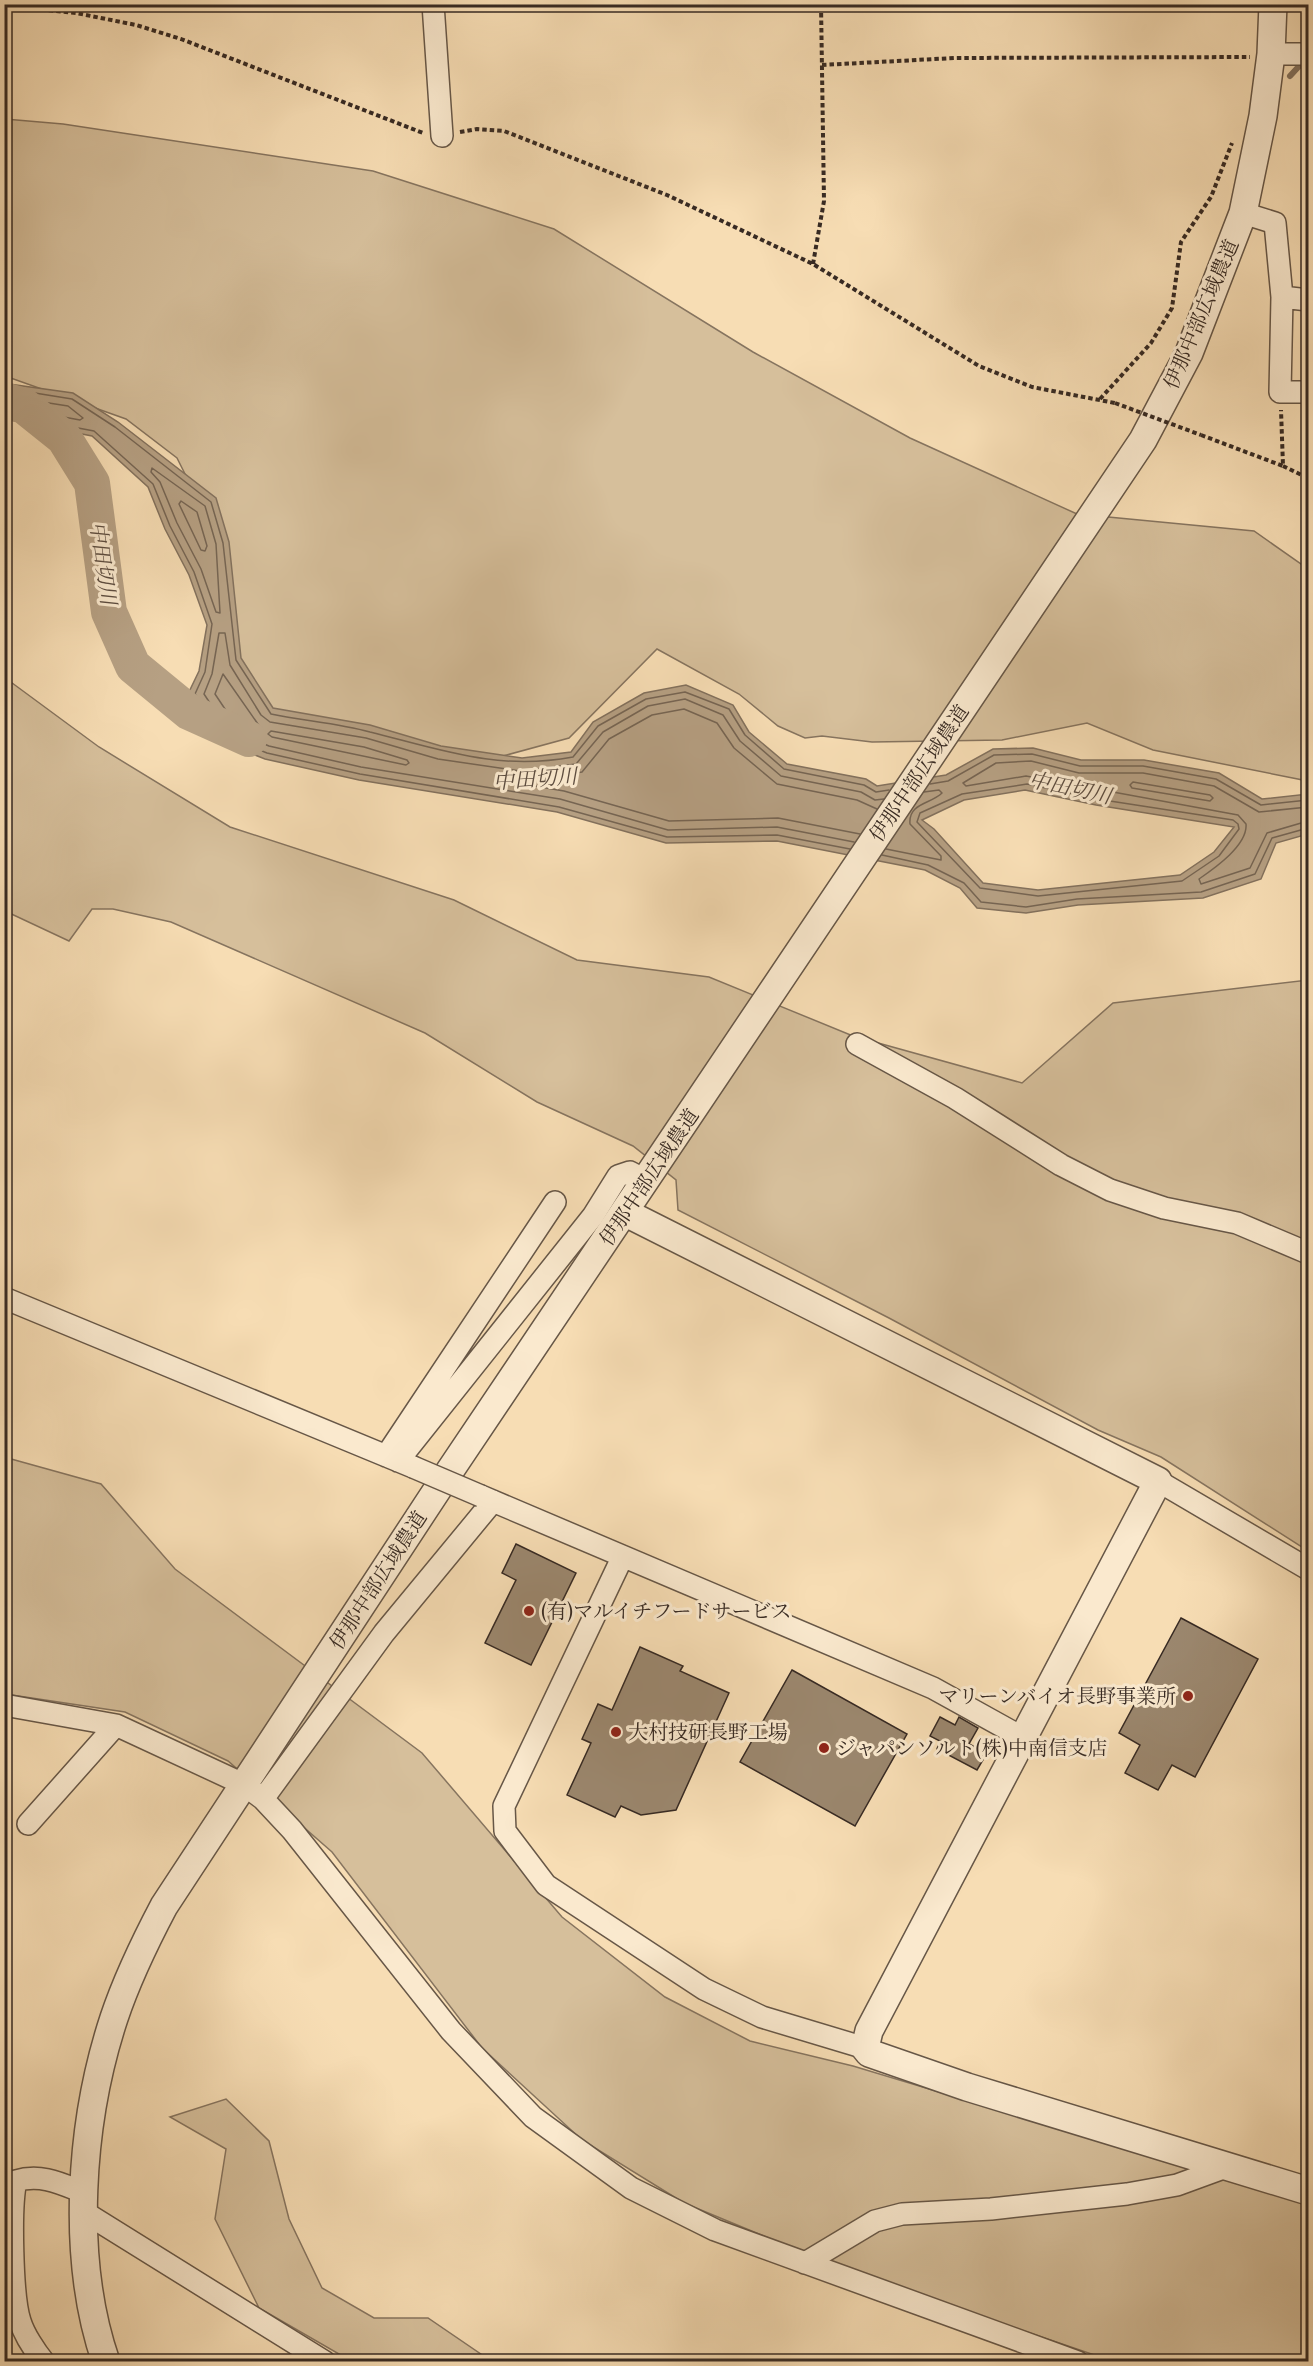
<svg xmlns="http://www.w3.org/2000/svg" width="1313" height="2366" font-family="'Libre Caslon Text','Noto Serif JP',serif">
  <rect width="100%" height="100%" fill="#f7ddb4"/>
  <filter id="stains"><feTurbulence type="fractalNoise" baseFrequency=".00333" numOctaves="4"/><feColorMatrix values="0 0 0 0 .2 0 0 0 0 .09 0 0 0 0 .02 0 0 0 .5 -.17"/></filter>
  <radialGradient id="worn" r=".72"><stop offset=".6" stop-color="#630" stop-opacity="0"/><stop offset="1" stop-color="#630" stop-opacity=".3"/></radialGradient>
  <!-- green -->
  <path fill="#d6bf9b" stroke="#86745f" stroke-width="1.5" d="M 5,119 L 63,124 L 373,171 L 554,229 L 753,352 L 910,438 L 1077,514 L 1254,531 L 1308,569 L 1308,781 L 1153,750 L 1087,723 L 1002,740 L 872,742 L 822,736 L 805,738 L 778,726 L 739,694 L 657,649 L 569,738 L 470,765 L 263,720 L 217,659 L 207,518 L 177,458 L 126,419 L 5,376 Z
    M 4,677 L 99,747 L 230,827 L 454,900 L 577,960 L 709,977 L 853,1036 L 1022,1083 L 1113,1003 L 1308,980 L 1308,1551 L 1161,1457 L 1098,1430 L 889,1318 L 678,1210 L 676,1180 L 633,1146 L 537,1102 L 425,1033 L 171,922 L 113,909 L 92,909 L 69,941 L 5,911 Z
    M 4,1457 L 101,1484 L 175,1569 L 422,1753 L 562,1917 L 665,1997 L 750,2041 L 853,2066 L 1308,2203 L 1308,2361 L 1112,2361 L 848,2271 L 684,2203 L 582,2140 L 482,2048 L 332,1852 L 228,1761 L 125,1712 L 5,1694 Z
    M 226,2099 L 269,2141 L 289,2219 L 322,2288 L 374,2318 L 428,2318 L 491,2361 L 351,2361 L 259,2308 L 215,2219 L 226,2149 L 170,2117 Z"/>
  <!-- water -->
  <path fill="#b6a083" stroke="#83715d" stroke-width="1.5" fill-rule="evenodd" d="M 4,380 L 9,384 L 73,393 L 118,422 L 216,498 L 229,542 L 241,658 L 273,708 L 370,725 L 441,746 L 522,758 L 571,752 L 593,722 L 644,693 L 686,685 L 733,705 L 749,732 L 787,764 L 866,779 L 877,786 L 946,775 L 993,749 L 1033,748 L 1081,760 L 1144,760 L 1219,773 L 1262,799 L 1308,794 L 1308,834 L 1276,843 L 1261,879 L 1203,898 L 1078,905 L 1026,913 L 977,908 L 960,888 L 925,870 L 777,841 L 666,843 L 557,812 L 359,780 L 265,759 L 217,740 L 188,694 L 199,671 L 207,625 L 189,575 L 165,529 L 148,487 L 92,436 L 5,419 ZM 1025,790 L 1096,805 L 1234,827 L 1214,852 L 1180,875 L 1038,890 L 983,883 L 934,829 L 922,820 L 964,800 Z"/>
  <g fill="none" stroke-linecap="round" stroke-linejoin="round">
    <!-- shore -->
    <path stroke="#766553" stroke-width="1.5" d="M 4,388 L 72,399 L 115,427 L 211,502 L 223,543 L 236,660 L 271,714 C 304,721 338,723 370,732 C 442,750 498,771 573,757 L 598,726 L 646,699 L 685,692 L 729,709 L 745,735 L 784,769 L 864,785 L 876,792 L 889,790
      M 4,396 L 68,406 L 83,418 L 80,420 L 4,406
      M 4,414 L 94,431 L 153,484 L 170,526 L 194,572 L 212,624 L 205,672 L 195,694 L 222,735 L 267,753 L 360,774 L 559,807 L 667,837 L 777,835 L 850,849
      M 152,468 L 205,506 L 216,544 L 220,613 L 216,612 L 201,569 L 177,523 L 160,482 L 151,472 Z
      M 181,501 L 197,512 L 207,546 L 205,551 L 201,550 L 179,504 Z
      M 223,674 L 260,727 L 259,731 L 233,721 L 215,694 Z
      M 271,731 L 364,747 L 407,760 L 409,763 L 406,765 L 272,737 L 268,734 Z
      M 1133,782 L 1210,795 L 1213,798 L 1210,801 L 1132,788 L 1130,785 Z
      M 930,784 L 948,781 L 994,755 L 1032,754 L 1080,766 L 1143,766 L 1216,779 L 1261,805 L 1308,800
      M 1027,784 L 1097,799 L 1233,820 L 1238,824 L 1239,829 L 1219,856 L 1182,881 L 1038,896 L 980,888 L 917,822 L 920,813 L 962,794 Z
      M 1308,807 L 1259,812 L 1214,786 L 1143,773 L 1079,773 L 1031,761 L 996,763 L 963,783 L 966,786 L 1026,776 L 1238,815 L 1246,824 C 1248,845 1215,868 1199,879 L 1201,884 L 1250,868 L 1267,833 L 1308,821
      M 860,834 L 778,818 L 669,821 L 564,791 L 529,785 L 526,782 L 582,772 L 609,739 L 652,715 L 684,709 L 717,723 L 734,748 L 777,784 L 857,800 L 877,809
      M 854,842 L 777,827 L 668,830 L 560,799 L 361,767 L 269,746 L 227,729 L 204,694 L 212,674 L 219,633 L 225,633 L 230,665 L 261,715 L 270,722 L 366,738 L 438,759 L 520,771 L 576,764 L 603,732 L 648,706 L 685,699 L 723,715 L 740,741 L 781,776 L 861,792 L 875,800 L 884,799
      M 886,849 L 941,860 L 941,856 L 910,824 C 908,803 931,804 942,793 L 939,790 L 924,792
      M 882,855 L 928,865 L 964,883 L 981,902 L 1026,907 L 1077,899 L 1201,892 L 1255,874 L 1272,838 L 1308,828"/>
    <!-- stream -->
    <path stroke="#83715d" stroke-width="6" d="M 1290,76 L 1301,64 L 1308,64"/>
    <!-- river -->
    <path stroke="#b6a083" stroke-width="36" d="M 4,400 L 24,406 L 64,438 L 92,483 L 109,612 L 133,666 L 189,712 L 249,739"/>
  </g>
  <!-- building -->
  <path fill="#9b876e" stroke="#372a23" stroke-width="1.5" d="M 516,1544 L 576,1573 L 531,1665 L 485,1643 L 516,1580 L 502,1573 Z
    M 1181,1618 L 1258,1659 L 1195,1777 L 1172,1765 L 1158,1790 L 1125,1773 L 1140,1745 L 1119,1733 Z
    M 640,1647 L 683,1666 L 680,1671 L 729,1693 L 676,1810 L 641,1815 L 621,1806 L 615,1817 L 567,1795 L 591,1743 L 582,1739 L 598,1704 L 612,1710 Z
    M 792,1670 L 907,1734 L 855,1826 L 740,1762 Z
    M 940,1717 L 955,1725 L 959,1717 L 978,1728 L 969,1744 L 987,1753 L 977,1770 L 937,1749 L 940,1741 L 930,1736 Z"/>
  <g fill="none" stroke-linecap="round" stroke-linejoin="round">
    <!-- minor casing -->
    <g stroke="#675747" stroke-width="24">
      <path id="minor" d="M 433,4 L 442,136
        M 1271,54 L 1308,54
        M 1243,213 L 1275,223 L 1282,297 L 1280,392 L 1308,392
        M 1282,297 L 1308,300
        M 857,1044 L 955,1098 L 1061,1165 L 1110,1190 L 1164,1208 L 1237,1223 L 1308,1253
        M 4,1298 L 413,1467
        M 386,1456 L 555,1202
        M 398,1461 L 593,1216 L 618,1176 L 630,1172 L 647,1181
        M 1158,1481 L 1308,1569
        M 481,1496 L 933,1688 L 1025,1739
        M 622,1558 L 504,1806 L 505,1831 L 546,1885 L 704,1989 L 762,2017 L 865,2048
        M 4,1705 L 116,1725 L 243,1784 L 263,1799 L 292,1830 L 451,2031 L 533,2117 L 631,2188 L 715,2230 L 1078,2362
        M 263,1799 L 384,1633 L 493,1501
        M 28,1824 L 116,1725
        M 84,2212 L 325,2362
        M 805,2263 L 875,2221 L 902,2214 L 991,2209 L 1127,2194 L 1177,2185 L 1229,2166
        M 44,2362 C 35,2351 24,2334 20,2321 C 12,2297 10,2206 16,2181 C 41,2173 62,2184 85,2193"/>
    </g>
    <!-- tertiary casing -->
    <g stroke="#675747" stroke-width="30">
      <path id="tertiary" d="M 626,1213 L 1158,1481 L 869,2031 L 865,2048 L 869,2053 L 967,2087 L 1308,2191
        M 106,2362 C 70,2258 80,2121 114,2018 C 127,1979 145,1942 164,1906 L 441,1484 L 1143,440 L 1189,353 L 1243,213 L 1263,116 L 1271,54 L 1273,4"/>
    </g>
    <!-- path -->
    <path stroke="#372a23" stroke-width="4" stroke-dasharray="4.5 3" stroke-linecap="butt" d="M 4,6 L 76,13 L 136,25 L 181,39 L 423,133
      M 822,65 L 954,58 L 1250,57
      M 460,132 L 477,129 L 504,131 L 667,195 L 813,264 L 979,366 L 1032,387 L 1115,403
      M 813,264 L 824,201 L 821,4
      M 1100,399 L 1151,343 L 1172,308 L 1181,242 L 1211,197 L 1232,143
      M 1201,435 L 1283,466 L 1281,410
      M 1283,466 L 1308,478"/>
    <!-- minor -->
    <use href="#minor" stroke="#fae9ce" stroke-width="21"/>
    <!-- tertiary -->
    <use href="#tertiary" stroke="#fae9ce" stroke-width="27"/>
    <!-- minor-bridge casing -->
    <g stroke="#675747" stroke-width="24" stroke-linecap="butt">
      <path id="minor-bridge" d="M 413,1467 L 481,1496"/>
    </g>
    <!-- path-bridge -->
    <path stroke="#372a23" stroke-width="4" stroke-dasharray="4.5 3" stroke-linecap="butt" d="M 1115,403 L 1201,435"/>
    <!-- minor-bridge -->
    <use href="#minor-bridge" stroke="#fae9ce" stroke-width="21"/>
  </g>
  <!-- markers -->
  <g fill="#8f2418" stroke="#fae9ce" stroke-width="2">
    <circle cx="529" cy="1611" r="6"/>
    <circle cx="1188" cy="1696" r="6"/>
    <circle cx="616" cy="1732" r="6"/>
    <circle cx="824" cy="1748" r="6"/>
  </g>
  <g text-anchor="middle" stroke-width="6" stroke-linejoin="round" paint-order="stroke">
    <!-- street labels -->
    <g font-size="20" fill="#372a23" stroke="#fae9ce">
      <text transform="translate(1201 314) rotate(-67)" y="7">伊那中部広域農道</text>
      <text transform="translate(919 773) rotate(-56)" y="7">伊那中部広域農道</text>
      <text transform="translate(649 1177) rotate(-56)" y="7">伊那中部広域農道</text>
      <text transform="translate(378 1580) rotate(-57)" y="7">伊那中部広域農道</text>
    </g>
    <!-- poi labels -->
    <g font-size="20" fill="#372a23" stroke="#fae9ce" text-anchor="start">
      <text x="541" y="1618">(有)マルイチフードサービス</text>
      <text x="1176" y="1703" text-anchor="end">マリーンバイオ長野事業所</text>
      <text x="628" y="1739">大村技研長野工場</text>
      <text x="836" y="1755">ジャパンソルト(株)中南信支店</text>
    </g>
    <!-- water labels -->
    <g font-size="21" font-style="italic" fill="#5d4d40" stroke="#fae9ce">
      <text transform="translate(103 563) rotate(82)" y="7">中田切川</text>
      <text transform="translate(535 779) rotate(-4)" y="7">中田切川</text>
      <text transform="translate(1070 788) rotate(12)" y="7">中田切川</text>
    </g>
  </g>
  <!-- margin -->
  <rect width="1313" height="2366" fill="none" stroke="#f7ddb4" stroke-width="24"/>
  <rect x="6" y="6" width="1301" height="2354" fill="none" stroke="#372a23" stroke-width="3"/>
  <rect x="12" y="12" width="1289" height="2342" fill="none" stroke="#372a23" stroke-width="1.5"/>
  <rect width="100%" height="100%" filter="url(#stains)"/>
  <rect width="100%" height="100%" fill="url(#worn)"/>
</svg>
